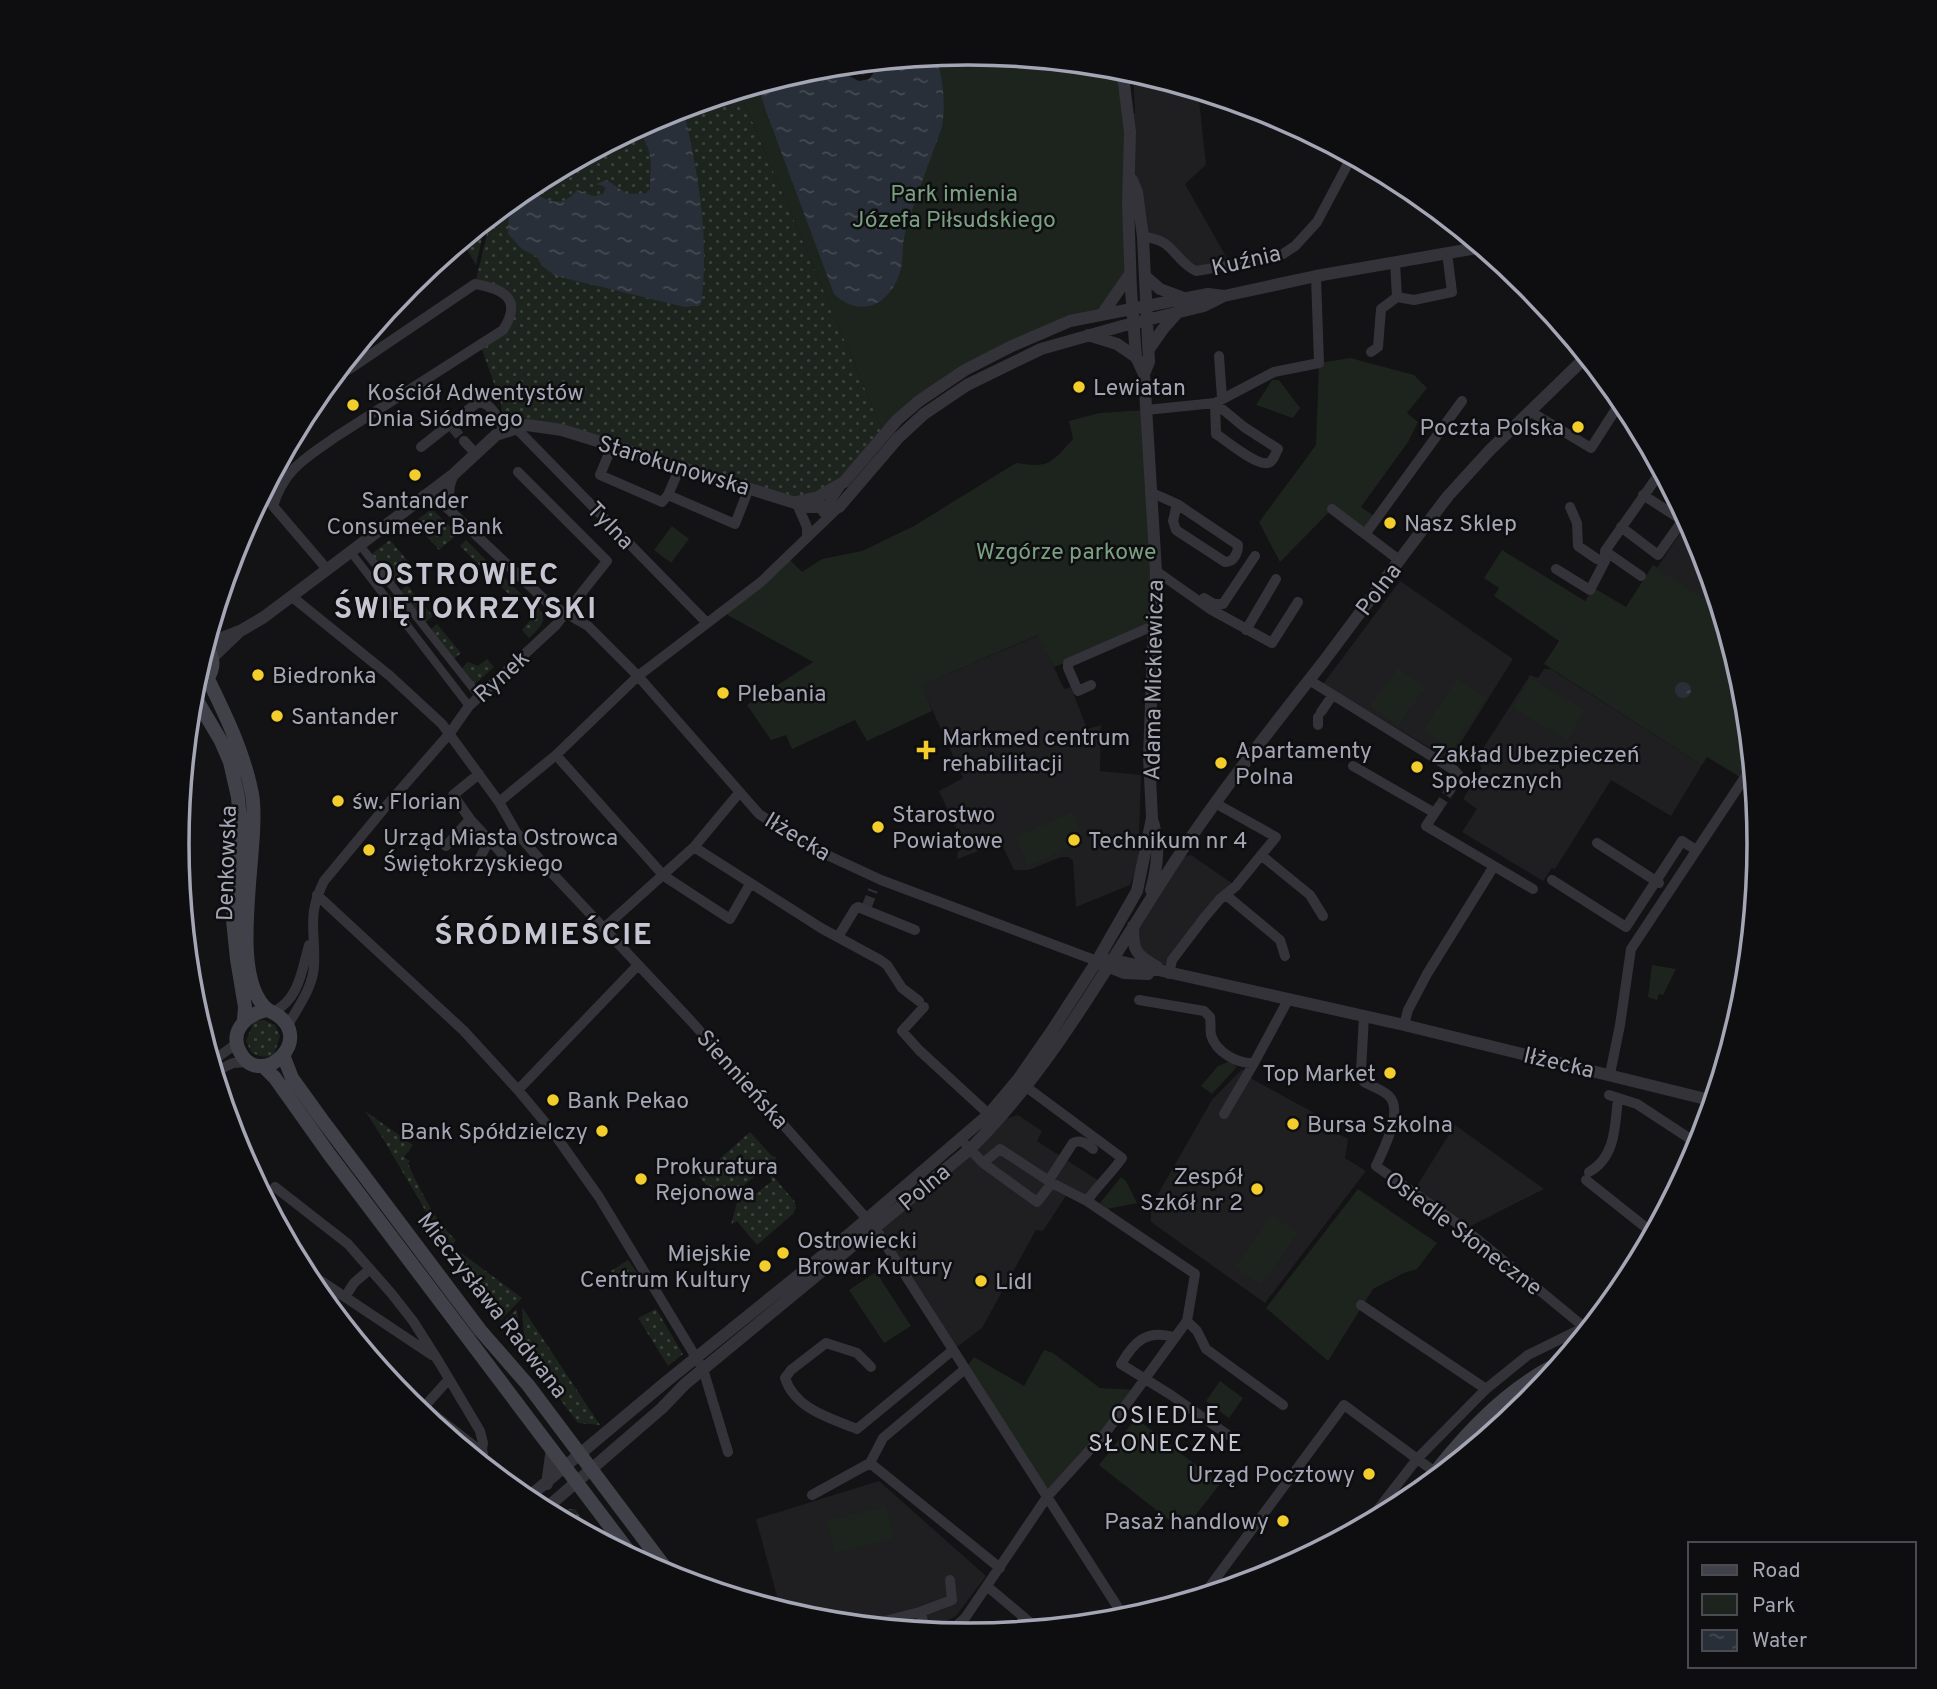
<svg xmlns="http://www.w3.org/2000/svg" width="1937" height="1689" font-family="Overpass,sans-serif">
  <defs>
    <pattern id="grass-dots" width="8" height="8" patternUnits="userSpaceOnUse" patternTransform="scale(1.75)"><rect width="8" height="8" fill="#1d241e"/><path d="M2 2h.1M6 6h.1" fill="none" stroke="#3b413c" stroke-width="1.8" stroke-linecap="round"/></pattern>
    <pattern id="water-ripples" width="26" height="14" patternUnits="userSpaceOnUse" patternTransform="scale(1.75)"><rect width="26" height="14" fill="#292f38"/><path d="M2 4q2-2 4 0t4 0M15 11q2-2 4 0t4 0" fill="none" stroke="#454a53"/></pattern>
  </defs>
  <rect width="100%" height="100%" fill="#131214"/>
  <!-- built -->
  <path fill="#1f1e21" d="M 1133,71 L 1198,90 L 1206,165 L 1185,184 L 1228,260 L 1227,266 L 1205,270 L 1148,237 L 1130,177 L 1129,113 L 1135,113 Z
    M 1689,520 L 1700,542 L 1720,606 L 1718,609 L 1657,568 Z
    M 1400,581 L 1513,659 L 1450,760 L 1323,684 Z
    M 1039,635 L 1064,689 L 1071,687 L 1087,729 L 1101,725 L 1100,771 L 1141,775 L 1138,865 L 1130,885 L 1076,907 L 1073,861 L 1069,857 L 1061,857 L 1029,870 L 1014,870 L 1001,843 L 957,859 L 960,836 L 939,791 L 963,778 L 921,685 Z
    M 1544,669 L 1551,669 L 1702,765 L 1671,816 L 1611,780 L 1555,869 L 1552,868 L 1543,881 L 1462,832 L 1477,809 L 1463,799 L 1482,768 L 1480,766 L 1487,754 L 1482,750 L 1530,675 L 1538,678 Z
    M 1191,855 L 1236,886 L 1220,899 L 1169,974 L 1144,959 L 1133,926 L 1176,859 Z
    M 1242,1069 L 1252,1079 L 1316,1114 L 1339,1130 L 1340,1135 L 1348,1139 L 1345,1158 L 1366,1171 L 1265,1303 L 1151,1222 L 1151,1206 L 1212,1100 Z
    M 1018,1115 L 1042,1131 L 1037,1141 L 1099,1181 L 1087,1201 L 1069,1191 L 1043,1231 L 1036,1230 L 982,1328 L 953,1350 L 875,1228 L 997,1122 Z
    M 1455,1125 L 1544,1189 L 1465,1229 L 1413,1192 Z
    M 879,1481 L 986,1576 L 956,1616 L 925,1632 L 814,1621 L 781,1611 L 756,1519 Z"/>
  <!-- grass -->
  <path fill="url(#grass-dots)" d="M 739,90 L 884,434 L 844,482 L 796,502 L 562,430 L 504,431 L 501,403 L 480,344 L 503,330 L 511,303 L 475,284 L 491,217 L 529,186 L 666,113 Z
    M 486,221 L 476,265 L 462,241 Z
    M 429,511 L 434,511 L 458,534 L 439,550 L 414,522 Z
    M 390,540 L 413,567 L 393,584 L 370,555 Z
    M 466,540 L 491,565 L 485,571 L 460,546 Z
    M 499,572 L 524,597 L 518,603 L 493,579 Z
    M 407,585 L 433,616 L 425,623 L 399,592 Z
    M 534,602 C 549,619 544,624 529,638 L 522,630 L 530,620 L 527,608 Z
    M 437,624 L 461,653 L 454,659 L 430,630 Z
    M 487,659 L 494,667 L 474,685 L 461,669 L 468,662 L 478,666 Z
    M 264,1020 L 275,1025 L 280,1036 L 274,1055 C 265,1058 259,1057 251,1052 L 246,1041 L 254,1021 Z
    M 365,1111 L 413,1145 L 404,1157 L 410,1161 L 408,1164 C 420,1189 435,1222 456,1240 L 452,1246 L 522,1298 L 501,1320 L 445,1244 L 382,1137 Z
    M 750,1132 L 771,1155 L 777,1158 L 731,1196 L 726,1198 L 705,1195 L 711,1190 L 699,1177 Z
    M 769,1175 L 772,1175 L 795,1202 L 796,1208 L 793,1214 L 757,1245 L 737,1221 L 731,1225 L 737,1202 L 743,1195 L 748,1200 L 772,1181 Z
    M 628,1260 L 639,1275 L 636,1279 L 621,1289 L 611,1271 Z
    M 522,1307 L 600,1425 L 578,1423 L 525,1353 Z
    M 517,1309 L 520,1347 L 502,1323 Z
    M 656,1309 L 683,1354 L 668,1366 L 638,1318 Z
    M 568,1509 L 575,1509 L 596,1539 L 556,1518 Z"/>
  <!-- park -->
  <path fill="#1d241e" d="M 969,53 L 1116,67 L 1121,103 L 1129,113 L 1130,274 L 1103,313 L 965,370 L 884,434 L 739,90 L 814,68 Z
    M 1350,358 L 1414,375 L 1427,388 L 1407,413 L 1418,422 L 1408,442 L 1361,507 L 1377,518 L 1366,533 L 1332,509 L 1280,562 L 1259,522 L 1316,445 L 1319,363 Z
    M 1272,380 L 1279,380 L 1300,408 L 1293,418 L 1256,405 Z
    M 1146,410 L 1155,628 L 1054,667 L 1038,635 L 922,685 L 932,711 L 867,741 L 855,720 L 792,749 L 786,735 L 771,740 L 747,705 L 813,662 L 722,612 L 788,558 L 802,572 L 822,559 L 862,551 L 914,526 L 1016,463 C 1050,468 1050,464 1073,439 L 1069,421 L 1099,413 Z
    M 672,526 L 689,539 L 671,563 L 654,550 Z
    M 1502,550 L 1585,601 L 1594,588 L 1626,607 L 1653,565 L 1721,610 L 1745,690 L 1753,765 L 1743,779 L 1707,757 L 1702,765 L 1544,664 L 1559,641 L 1494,596 L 1499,588 L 1484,578 Z
    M 1398,668 L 1425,688 L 1398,726 L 1370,706 Z
    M 1530,678 L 1585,710 L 1567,740 L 1513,708 Z
    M 1456,679 L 1486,698 L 1453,750 L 1423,731 Z
    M 1072,812 L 1085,841 L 1028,866 L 1015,837 Z
    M 1652,965 L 1676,969 L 1663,995 L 1659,994 L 1657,1000 L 1648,997 Z
    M 1230,1061 L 1237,1067 L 1212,1094 L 1201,1086 L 1218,1066 Z
    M 1121,1177 L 1126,1181 L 1137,1203 L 1107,1209 L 1100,1203 Z
    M 1358,1189 L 1437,1243 L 1417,1269 L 1404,1273 L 1373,1289 L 1328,1361 L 1266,1308 Z
    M 1272,1215 L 1298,1233 L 1261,1285 L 1235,1267 Z
    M 876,1272 L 911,1326 L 884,1343 L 849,1290 Z
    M 1044,1350 L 1053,1353 L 1100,1388 L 1136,1390 L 1047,1497 L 965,1369 L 974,1357 L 1024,1386 Z
    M 1220,1381 L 1243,1398 L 1229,1418 L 1206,1401 Z
    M 1136,1418 L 1220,1484 L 1183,1531 L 1099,1465 Z
    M 886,1506 L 894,1538 L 835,1553 L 826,1521 Z
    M 965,1618 L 988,1635 L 968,1636 L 947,1634 Z"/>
  <!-- water -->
  <path fill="url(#water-ripples)" d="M 936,56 C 943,80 946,102 942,127 C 930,161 916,195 906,230 C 901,244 904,259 900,272 C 890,305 860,319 834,294 L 766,111 L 761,95 L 763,83 L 814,68 Z
    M 683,107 C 698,173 710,238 701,305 L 685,307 L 556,276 L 542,266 L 537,257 L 522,249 L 508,234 L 509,216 L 517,207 L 521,196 L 530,189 C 545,202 563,209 577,190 L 593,196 L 603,194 L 606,187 L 596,184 L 607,180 L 627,194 L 646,193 L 650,189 C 650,168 654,154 642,136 L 643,125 L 666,113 Z
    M1675 690a8 8 0 1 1 16 0a8 8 0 1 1-16 0Z"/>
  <!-- pier -->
  <path fill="#131214" d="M 867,62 L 874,63 L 873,74 L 869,79 L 859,81 L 849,76 L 847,64 L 853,64 L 854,72 L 863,75 L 868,71 Z"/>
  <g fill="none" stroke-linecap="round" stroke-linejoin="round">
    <!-- minor-tunnel -->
    <path stroke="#303034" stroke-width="10" stroke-dasharray="10 5" stroke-linecap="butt" d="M 453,428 L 464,441
      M 1438,808 L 1450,790
      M 867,906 L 873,890"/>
    <!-- pedestrian -->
    <path stroke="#333339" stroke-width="8" d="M 359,544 L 479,696
      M 350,551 L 469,706"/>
    <!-- minor -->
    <path stroke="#333339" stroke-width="10" d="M 1143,237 C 1175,239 1173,260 1196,271 L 1260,260 L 1283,254 L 1295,246 L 1317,222 L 1352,156
      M 1397,297 L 1414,300 L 1452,292 L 1447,253
      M 1371,352 L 1378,347 L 1381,309 L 1397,297 L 1395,262
      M 1219,356 L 1222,398
      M 1146,410 L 1215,403 L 1244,427 L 1278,449 C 1275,454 1274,461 1268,463 C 1256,466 1227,441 1216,434 L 1215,403 L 1274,372 L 1319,363 L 1316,276
      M 1531,412 L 1591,448 L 1616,409
      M 515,427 L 707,623
      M 464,441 L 475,453
      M 612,446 L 600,475 L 662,502 L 668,495
      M 421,447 L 478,402 C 492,403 499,419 504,431
      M 680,467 L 668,495 L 735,524 L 749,488
      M 1150,492 L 1177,504
      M 424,495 L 441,502 L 548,603 L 588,626 L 638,676 L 759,814 L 812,848 L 881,880 L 1097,961
      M 1643,495 L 1682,520
      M 796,502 L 807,527 L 807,538
      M 1177,504 L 1238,545 C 1238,553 1234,562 1225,562 L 1176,530 L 1173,521 Z
      M 1570,507 L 1577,523 L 1578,546 L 1597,559 L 1605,561
      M 448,509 L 450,485 L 454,474
      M 1332,509 L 1399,560
      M 823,512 L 843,482
      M 1621,527 L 1658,555 L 1680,524 L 1679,518 L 1684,510
      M 1366,533 L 1462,401
      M 1605,551 L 1641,576
      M 326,568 L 273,506 C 284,469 307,457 337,436 L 503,330 C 523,299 504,289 475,284 L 351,368 L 332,378
      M 1556,569 L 1590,590 L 1605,561 L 1605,551 L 1662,470
      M 1156,571 L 1210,609 L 1272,643 L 1298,602
      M 291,596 L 390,676 L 442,724 L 499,802 L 516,832 L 550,871 L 691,1021 L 875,1228 L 1126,1620
      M 1204,598 L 1214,604 L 1223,604 L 1255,556
      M 1246,630 L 1276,579
      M 1309,680 L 1454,770 L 1458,774 L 1450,790
      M 1091,685 L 1078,691 L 1068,668 L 1068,663 L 1146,629 L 1155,628
      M 1321,712 L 1332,696
      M 1318,717 L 1318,725
      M 556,755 L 664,876 L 730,919 L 750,884
      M 1353,766 L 1433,812
      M 479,774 L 453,795 L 470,819 L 502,854
      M 499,802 L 556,755 L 638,676 L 761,582 L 839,507
      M 1438,808 L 1426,826 L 1533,889
      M 1597,843 L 1659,883
      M 446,846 L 470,819
      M 694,847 L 821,928 L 880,960 L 887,965 L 902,988 L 919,1001
      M 1261,855 L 1310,895 L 1323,916
      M 480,858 L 489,840
      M 1552,880 L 1626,927 L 1682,841 L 1696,850
      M 317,895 L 464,1031 L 518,1090 L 553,1132 L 599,1197 L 703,1369 L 728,1452
      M 1226,895 L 1280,940 L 1285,956
      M 605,927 L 694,847 L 739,793
      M 838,937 L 855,909 L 858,907 L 915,930
      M 1169,974 L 1172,960 L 1204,918 L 1220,899 L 1236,886 L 1276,837 L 1215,803
      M 1139,1000 L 1204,1011 L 1210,1017 C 1211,1022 1210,1029 1211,1035 C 1216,1052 1237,1064 1254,1063 L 1288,1000
      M 924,1007 L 902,1031 L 919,1050 L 995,1120
      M 273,1012 C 299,1000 302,970 309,945
      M 1364,1016 L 1361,1071 L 1364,1082 C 1371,1086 1383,1090 1389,1096 C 1404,1111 1383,1150 1376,1166 L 1465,1229 L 1584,1327
      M 288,1025 C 298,1007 313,987 314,966 C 316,930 306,917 324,881 L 387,805 L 450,733 L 469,706 L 556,625 L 607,561 L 518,472
      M 1404,1025 L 1408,1010 L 1427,974 L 1494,866
      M 211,1062 L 236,1044
      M 214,1072 L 233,1063 L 248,1062
      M 1610,1074 L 1620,1025 L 1631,949 L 1753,765
      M 1025,1086 L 1122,1158 C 1111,1174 1098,1185 1087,1201
      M 518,1090 L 638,965
      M 1609,1095 L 1637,1104 L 1701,1146
      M 1224,1114 L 1254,1063
      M 966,1145 L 983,1163 L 1037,1202 L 1052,1183
      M 1589,1172 C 1616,1157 1615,1125 1618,1098
      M 1049,1180 L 1073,1143 C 1081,1139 1087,1144 1093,1149
      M 1586,1180 L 1654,1234
      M 275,1187 L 348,1244 L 391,1293 L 413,1321 L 439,1362 L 480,1431 L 483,1443 L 480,1463
      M 321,1281 L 432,1355
      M 345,1297 L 354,1283 L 370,1269
      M 1361,1305 L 1486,1389
      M 1187,1321 L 1197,1331 L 1206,1349 L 1283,1405
      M 1174,1337 C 1146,1329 1134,1342 1121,1364 L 1171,1395 L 1228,1435
      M 871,1367 L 857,1353 L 826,1343 L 791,1370 L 785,1378 C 795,1409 830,1418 857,1429 L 953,1350
      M 449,1379 L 424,1407 L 483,1453
      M 870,1463 L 1000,1568
      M 812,1495 L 870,1463 L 883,1438 L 965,1369
      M 1365,1526 L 1417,1459 L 1486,1389 L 1528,1355 L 1597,1321
      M 988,1587 L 1039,1630
      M 1202,1597 L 1344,1405 L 1435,1472
      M 865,1626 L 920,1612
      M 927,1632 L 920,1612 L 952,1600 L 950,1580
      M 947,1634 L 965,1618 L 1047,1497 L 1107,1431 L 1187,1321 L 1195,1274 L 1087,1201 L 1052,1183 L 1000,1149 L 983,1163"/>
    <!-- tertiary -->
    <path stroke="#333339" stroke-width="12" d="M 1132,180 L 1137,192 L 1143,237 L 1149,362 L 1144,374
      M 1145,276 L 1160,289 L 1184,298
      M 1103,313 L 1130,274
      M 1088,335 L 1117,344 L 1136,357
      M 1149,349 L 1163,329 L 1178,312
      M 796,502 L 818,497 L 844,482 L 897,420 L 919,401 L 965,370 L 1012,346 L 1070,321 L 1208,294 L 1224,296
      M 206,644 L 242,630 L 264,617 L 454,474 L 496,435 L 527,425 L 562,430 L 808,507 L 839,507 L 898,438 L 924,414 L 967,385 L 1041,349 L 1122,326 L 1204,306 L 1224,296 L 1316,276 L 1483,247
      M 212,658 L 239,632
      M 1151,890 C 1158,865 1160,843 1152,819
      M 1133,926 C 1133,951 1135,954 1157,967
      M 1105,960 L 1118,961 L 1404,1025 L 1714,1101
      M 1102,964 L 1124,973 L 1148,974
      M 547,1484 L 552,1448
      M 525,1500 L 667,1381 L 847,1236 L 988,1115 L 1019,1078 L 1051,1032 L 1097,961 L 1137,891 L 1152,818 L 1149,757 L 1156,571 L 1144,374 L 1136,357 L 1131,290 L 1128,204 L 1130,132 L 1122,68
      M 543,1511 L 662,1408 L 685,1384 L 970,1149 C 1058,1063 1118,945 1187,843 C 1230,780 1277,721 1324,661 C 1365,606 1406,551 1448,496 L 1490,450 L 1587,356"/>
    <!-- secondary -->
    <path stroke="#414249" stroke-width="14" d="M 208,679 C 226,716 244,753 252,794 C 261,845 225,975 268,1010
      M 192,687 C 212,682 219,662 205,646
      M 192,692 L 221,741 L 230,762 L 238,797 L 240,820 L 233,920 L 237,959 L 245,1007 L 244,1020
      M 268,1010 C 323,1034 261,1093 240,1052 C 228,1031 248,1013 268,1010 Z
      M 283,1055 L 292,1078 L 323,1121 L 480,1330 L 528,1385 L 673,1578
      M 264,1067 L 275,1078 L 329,1154 L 636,1561
      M 1466,1456 L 1511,1412 L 1542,1388
      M 1416,1497 C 1456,1444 1502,1389 1564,1361"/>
  </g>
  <!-- markers -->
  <g fill="#f3cd2b" stroke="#0e0d0f" stroke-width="2.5">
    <circle cx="1079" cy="387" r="7"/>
    <circle cx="353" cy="405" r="7"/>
    <circle cx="1578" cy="427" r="7"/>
    <circle cx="415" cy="475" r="7"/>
    <circle cx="1390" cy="523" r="7"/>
    <circle cx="258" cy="675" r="7"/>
    <circle cx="723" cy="693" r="7"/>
    <circle cx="277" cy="716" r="7"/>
    <path d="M922.5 739.5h7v7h7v7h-7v7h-7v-7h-7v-7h7z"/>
    <circle cx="1221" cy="763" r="7"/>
    <circle cx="1417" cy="767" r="7"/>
    <circle cx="338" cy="801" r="7"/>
    <circle cx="878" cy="827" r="7"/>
    <circle cx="1074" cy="840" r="7"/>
    <circle cx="369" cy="850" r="7"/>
    <circle cx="1390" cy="1073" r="7"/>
    <circle cx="553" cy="1100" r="7"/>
    <circle cx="1293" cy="1124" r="7"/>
    <circle cx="602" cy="1131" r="7"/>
    <circle cx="641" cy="1179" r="7"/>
    <circle cx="1257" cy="1189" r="7"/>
    <circle cx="783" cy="1253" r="7"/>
    <circle cx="765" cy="1266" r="7"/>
    <circle cx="981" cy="1281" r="7"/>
    <circle cx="1369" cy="1474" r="7"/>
    <circle cx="1283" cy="1521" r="7"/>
  </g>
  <g text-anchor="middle" stroke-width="5" stroke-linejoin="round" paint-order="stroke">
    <!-- park labels -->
    <g font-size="23" fill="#7aa082" stroke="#0e0d0f">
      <text x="954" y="201">Park imienia<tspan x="954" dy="26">Józefa Piłsudskiego</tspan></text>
      <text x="1066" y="559">Wzgórze parkowe</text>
    </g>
    <!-- street labels -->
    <g font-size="23" fill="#a4a6b5" stroke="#0e0d0f">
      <text transform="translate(1246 260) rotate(-13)" y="8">Kuźnia</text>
      <text transform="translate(674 465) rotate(17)" y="8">Starokunowska</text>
      <text transform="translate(611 525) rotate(46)" y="8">Tylna</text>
      <text transform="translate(1378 589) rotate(-53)" y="8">Polna</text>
      <text transform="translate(501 676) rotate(-42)" y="8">Rynek</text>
      <text transform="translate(1153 680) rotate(-89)" y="8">Adama Mickiewicza</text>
      <text transform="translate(798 836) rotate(31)" y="8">Iłżecka</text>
      <text transform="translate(226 863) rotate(-88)" y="8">Denkowska</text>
      <text transform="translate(1559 1062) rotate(13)" y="8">Iłżecka</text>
      <text transform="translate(743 1079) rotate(48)" y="8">Siennieńska</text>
      <text transform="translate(924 1187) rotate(-40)" y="8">Polna</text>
      <text transform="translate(1464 1233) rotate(37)" y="8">Osiedle Słoneczne</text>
      <text transform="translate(493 1305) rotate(52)" y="8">Mieczysława Radwana</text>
    </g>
    <!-- poi labels -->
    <g font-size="23" fill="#a4a6b5" stroke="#0e0d0f" text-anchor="start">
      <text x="1093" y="395">Lewiatan</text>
      <text x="367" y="400">Kościół Adwentystów<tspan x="367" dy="26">Dnia Siódmego</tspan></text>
      <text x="1564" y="435" text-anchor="end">Poczta Polska</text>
      <text x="415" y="508" text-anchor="middle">Santander<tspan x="415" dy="26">Consumeer Bank</tspan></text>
      <text x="1404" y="531">Nasz Sklep</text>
      <text x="272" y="683">Biedronka</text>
      <text x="737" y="701">Plebania</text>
      <text x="291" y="724">Santander</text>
      <text x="942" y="745">Markmed centrum<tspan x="942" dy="26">rehabilitacji</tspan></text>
      <text x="1235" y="758">Apartamenty<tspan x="1235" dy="26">Polna</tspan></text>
      <text x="1431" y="762">Zakład Ubezpieczeń<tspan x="1431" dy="26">Społecznych</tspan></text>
      <text x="352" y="809">św. Florian</text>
      <text x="892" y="822">Starostwo<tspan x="892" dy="26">Powiatowe</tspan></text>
      <text x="383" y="845">Urząd Miasta Ostrowca<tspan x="383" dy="26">Świętokrzyskiego</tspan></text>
      <text x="1088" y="848">Technikum nr 4</text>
      <text x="1376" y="1081" text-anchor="end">Top Market</text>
      <text x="567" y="1108">Bank Pekao</text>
      <text x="1307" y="1132">Bursa Szkolna</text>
      <text x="588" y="1139" text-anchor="end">Bank Spółdzielczy</text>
      <text x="655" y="1174">Prokuratura<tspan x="655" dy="26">Rejonowa</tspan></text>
      <text x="1243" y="1184" text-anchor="end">Zespół<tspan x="1243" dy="26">Szkół nr 2</tspan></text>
      <text x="797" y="1248">Ostrowiecki<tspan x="797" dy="26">Browar Kultury</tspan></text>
      <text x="751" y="1261" text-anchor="end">Miejskie<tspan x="751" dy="26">Centrum Kultury</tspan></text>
      <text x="995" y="1289">Lidl</text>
      <text x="1355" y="1482" text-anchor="end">Urząd Pocztowy</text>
      <text x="1269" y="1529" text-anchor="end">Pasaż handlowy</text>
    </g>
    <!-- neighbourhood labels -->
    <g font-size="24" letter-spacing="2" fill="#c5c6d1" stroke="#0e0d0f">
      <text x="1166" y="1423">OSIEDLE<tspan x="1166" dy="28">SŁONECZNE</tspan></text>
    </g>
    <!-- district labels -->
    <g font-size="30" font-weight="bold" letter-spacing="2" fill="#c5c6d1" stroke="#0e0d0f">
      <text x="466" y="584">OSTROWIEC<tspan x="466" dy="34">ŚWIĘTOKRZYSKI</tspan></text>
      <text x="544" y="944">ŚRÓDMIEŚCIE</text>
    </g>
  </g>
  <!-- crop -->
  <path d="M0 0H1937V1689H0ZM189 844a779 779 0 1 1 1558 0a779 779 0 1 1-1558 0Z" fill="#0e0d0f" fill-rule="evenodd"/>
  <path fill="none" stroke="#a4a6b5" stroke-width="3.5" d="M189 844a779 779 0 1 1 1558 0a779 779 0 1 1-1558 0Z"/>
  <!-- legend -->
  <rect x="1688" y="1542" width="228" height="126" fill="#0e0d0f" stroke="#4a4a51" stroke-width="2"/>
  <rect x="1702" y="1565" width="35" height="10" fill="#414249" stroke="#4a4a51" stroke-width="2"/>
  <text x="1752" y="1577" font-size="21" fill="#a4a6b5">Road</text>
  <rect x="1702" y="1594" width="35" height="21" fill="#1d241e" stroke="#4a4a51" stroke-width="2"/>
  <text x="1752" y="1612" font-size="21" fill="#a4a6b5">Park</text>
  <rect x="1702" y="1630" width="35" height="21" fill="url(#water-ripples)" stroke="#4a4a51" stroke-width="2"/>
  <text x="1752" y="1647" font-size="21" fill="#a4a6b5">Water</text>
</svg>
